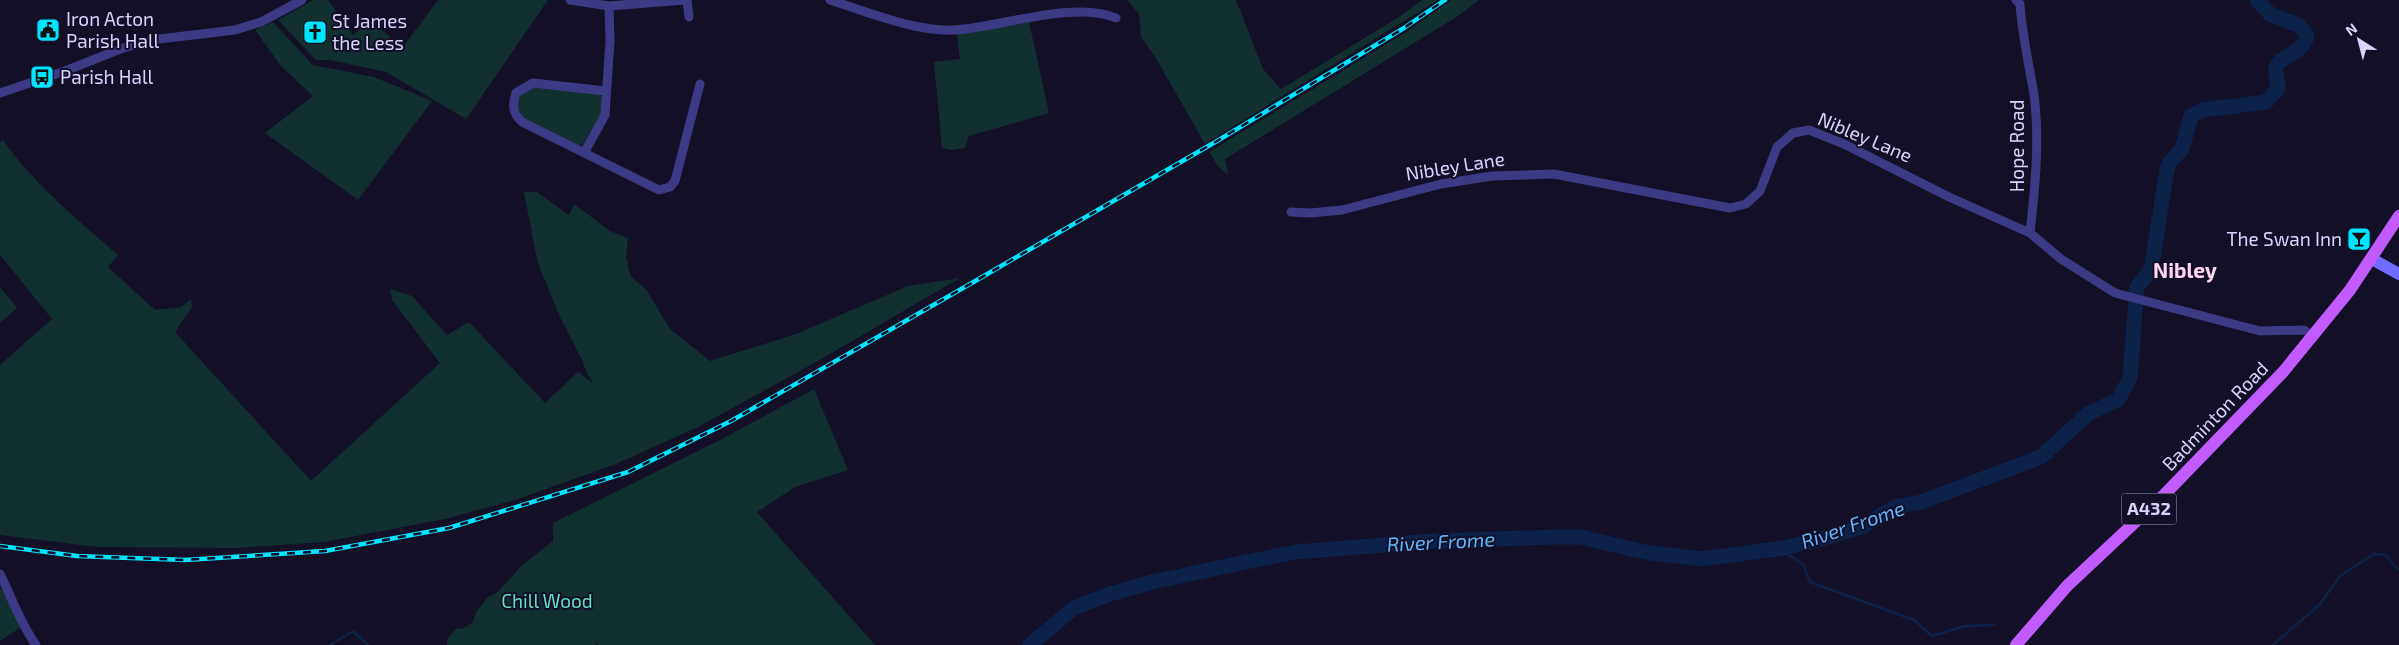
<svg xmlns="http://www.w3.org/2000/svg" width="2399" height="645" font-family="'Exo 2',sans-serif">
  <rect width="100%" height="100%" fill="#130f26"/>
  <!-- green -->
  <path fill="#12302f" d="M 313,0 L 328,0 L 353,35 L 370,21 L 403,47 L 438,0 L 548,0 L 466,119 L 386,72 L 330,60 L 316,60 L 278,20 Z
    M 1127,0 L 1236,0 L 1263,69 L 1281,89 L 1399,17 L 1422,0 L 1438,0 L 1205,144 L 1154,55 L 1141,37 L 1139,14 Z
    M 1451,0 L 1479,0 L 1458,16 L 1225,159 L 1228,175 L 1218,166 L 1209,152 L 1408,31 Z
    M 273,22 L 313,65 L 374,77 L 432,101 L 358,200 L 265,133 L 313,96 L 281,66 L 255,30 Z
    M 1029,22 L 1049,113 L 969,136 L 965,148 L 952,150 L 942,148 L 934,62 L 960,59 L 957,33 Z
    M 538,86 L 598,93 L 604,99 L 602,114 L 582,145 L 576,145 L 523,120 L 516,110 L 515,99 L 527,88 Z
    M 3,140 C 34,184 78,220 118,255 L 108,267 L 155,310 L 181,307 L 191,299 L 192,307 L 175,332 L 311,481 L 440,363 L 392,300 L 390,289 L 412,296 L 447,335 L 469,322 L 545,403 L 578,372 L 594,384 L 587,374 L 582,360 L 561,319 L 538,264 L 524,192 L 537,192 L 569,215 L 574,204 L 610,231 L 628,238 L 626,257 L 631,277 L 646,289 L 670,329 L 710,361 L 796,334 L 908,286 L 960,278 L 818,361 L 698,427 L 616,464 L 515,500 L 445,519 L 324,542 L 235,548 L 97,547 L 0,535 L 0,365 L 52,319 L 0,255 L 0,143 Z
    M 0,287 L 17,308 L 0,323 Z
    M 814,389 L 848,470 L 795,487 L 757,512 L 875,645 L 598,645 L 597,642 L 595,645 L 447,645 L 448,638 L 457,628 L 462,629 L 473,622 L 476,612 L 487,598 L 499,591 L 520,567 L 553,541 L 553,523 L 722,439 Z
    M 1,588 L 23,626 L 0,641 L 0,589 Z"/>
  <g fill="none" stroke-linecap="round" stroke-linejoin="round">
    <!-- stream -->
    <path stroke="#0c2248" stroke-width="2.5" d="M 1783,548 L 1787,554 L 1803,564 L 1810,582 L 1914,620 L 1932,636 L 1965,626 L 1994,625
      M 330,645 L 353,631 L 368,645
      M 2273,645 L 2320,604 L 2340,576 L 2374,554 L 2385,555 L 2399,570"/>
    <!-- river -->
    <path stroke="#0c2248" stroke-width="15" d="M 1030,645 L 1074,608 L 1110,594 L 1152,582 L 1251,561 L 1296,552 L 1434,541 L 1554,537 L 1581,537 L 1644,552 L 1702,559 L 1783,548 L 1821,539 L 1863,526 L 1895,507 L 1921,502 L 2041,457 L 2089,413 L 2118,400 L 2130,378 L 2137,287 L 2151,270 L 2167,169 L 2170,162 L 2182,149 L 2191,116 L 2203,110 L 2266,102 L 2278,88 C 2278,81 2275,73 2276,67 C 2278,57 2303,54 2307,36 L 2300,26 L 2270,14 L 2257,0"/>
    <!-- street -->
    <path stroke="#3d3a85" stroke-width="9" d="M 570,0 L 609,6 L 685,0
      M 687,0 L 689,17
      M 830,0 C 867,12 916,32 955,30 C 1000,27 1076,0 1116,18
      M 2016,0 L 2020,4 C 2022,35 2029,64 2034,95 C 2040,141 2035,188 2030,233
      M 606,91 L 533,83 L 516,93 C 512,105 512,113 522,122 L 659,190 L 670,187 L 675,181 L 700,84
      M 0,93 L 65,71 L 123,48 L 159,39 L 235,30 L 261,22 L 302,0
      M 584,153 L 605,115 L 610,41 L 609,6
      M 1291,212 L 1311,213 L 1342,210 L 1441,184 L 1492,176 L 1554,174 L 1730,208 L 1746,204 L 1760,191 L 1777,147 L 1793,133 L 1809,130 L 1844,144 L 1949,197 L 2030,233 L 2061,259 L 2115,293 L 2260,331 L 2304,330 L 2314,336
      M 0,574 C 12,598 20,623 36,645"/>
    <!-- secondary -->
    <path stroke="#6f6bff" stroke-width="12" d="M 2372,259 L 2399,274"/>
    <!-- primary -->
    <path stroke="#c25bff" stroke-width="12" d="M 2016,645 L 2067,586 L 2163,496 L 2283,372 L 2350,290 L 2399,216"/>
    <!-- rail casing -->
    <g stroke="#00e5ff" stroke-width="4.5">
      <path id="rail" d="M 0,546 L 77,556 L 185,560 L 325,551 L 449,528 L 628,472 L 731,421 L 977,280 L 1217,141 L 1404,28 L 1445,0"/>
    </g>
    <!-- rail -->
    <use href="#rail" stroke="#130f26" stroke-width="2.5" stroke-dasharray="8" stroke-linecap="butt"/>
  </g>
  <!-- icons -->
  <defs>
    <g id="civic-square" transform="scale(1.25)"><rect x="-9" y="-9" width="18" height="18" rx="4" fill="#00e5ff" stroke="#130f26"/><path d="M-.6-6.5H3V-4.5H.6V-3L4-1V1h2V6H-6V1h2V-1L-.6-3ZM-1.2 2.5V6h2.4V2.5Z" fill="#111"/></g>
    <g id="church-square" transform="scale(1.25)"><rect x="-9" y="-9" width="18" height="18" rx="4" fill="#00e5ff" stroke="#130f26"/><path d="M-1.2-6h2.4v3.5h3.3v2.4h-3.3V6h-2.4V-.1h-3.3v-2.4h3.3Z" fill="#111"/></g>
    <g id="bus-square" transform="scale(1.25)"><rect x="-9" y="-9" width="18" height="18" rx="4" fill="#00e5ff" stroke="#130f26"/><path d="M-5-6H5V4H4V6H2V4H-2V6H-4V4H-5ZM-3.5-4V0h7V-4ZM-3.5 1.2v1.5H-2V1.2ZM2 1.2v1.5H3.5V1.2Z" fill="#111"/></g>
    <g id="bar-square" transform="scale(1.25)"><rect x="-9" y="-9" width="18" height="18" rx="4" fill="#00e5ff" stroke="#130f26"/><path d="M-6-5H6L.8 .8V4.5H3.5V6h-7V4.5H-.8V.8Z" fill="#111"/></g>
  </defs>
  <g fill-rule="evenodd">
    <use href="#civic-square" x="48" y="30"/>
    <use href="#church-square" x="315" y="32"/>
    <use href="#bus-square" x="42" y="77"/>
    <use href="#bar-square" x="2359" y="239"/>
  </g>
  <g text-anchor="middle" stroke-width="4" stroke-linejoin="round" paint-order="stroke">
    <!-- shield labels -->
    <rect fill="#130f26" stroke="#9e99be" stroke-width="1" x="2121.5" y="493.5" width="55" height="31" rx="4"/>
    <g font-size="18" font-weight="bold" fill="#d9d4ff">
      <text x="2149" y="515">A432</text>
    </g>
    <!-- poi labels -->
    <g font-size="19" fill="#d9d4ff" stroke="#130f26" text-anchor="start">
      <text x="66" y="26">Iron Acton<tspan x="66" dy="22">Parish Hall</tspan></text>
      <text x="332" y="28">St James<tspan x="332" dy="22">the Less</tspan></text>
      <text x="60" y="84">Parish Hall</text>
      <text x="2342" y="246" text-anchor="end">The Swan Inn</text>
    </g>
    <!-- street labels -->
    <g font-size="19" fill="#d9d4ff" stroke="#130f26">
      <text transform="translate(1865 137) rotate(23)" y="7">Nibley Lane</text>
      <text transform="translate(2017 146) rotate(-90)" y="7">Hope Road</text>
      <text transform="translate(1455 166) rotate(-9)" y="7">Nibley Lane</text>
      <text transform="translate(2215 416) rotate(-46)" y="7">Badminton Road</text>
    </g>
    <!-- park labels -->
    <g font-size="19" fill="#5fe0c0" stroke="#130f26">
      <text x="547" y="608">Chill Wood</text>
    </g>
    <!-- water labels -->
    <g font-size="20" font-style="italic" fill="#62b6ff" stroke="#130f26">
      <text transform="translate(1853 525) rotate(-19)" y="7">River Frome</text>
      <text transform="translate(1441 542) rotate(-3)" y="7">River Frome</text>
    </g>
    <!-- quarter labels -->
    <g font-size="21" font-weight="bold" fill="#ffd6f0" stroke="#130f26">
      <text x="2185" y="278">Nibley</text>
    </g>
  </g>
  <!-- north arrow -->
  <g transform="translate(2359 40) rotate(324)" stroke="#130f26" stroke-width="4" paint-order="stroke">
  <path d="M0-4L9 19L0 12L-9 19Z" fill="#d9d4ff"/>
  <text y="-8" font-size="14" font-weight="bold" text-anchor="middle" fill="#d9d4ff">N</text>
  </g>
</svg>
